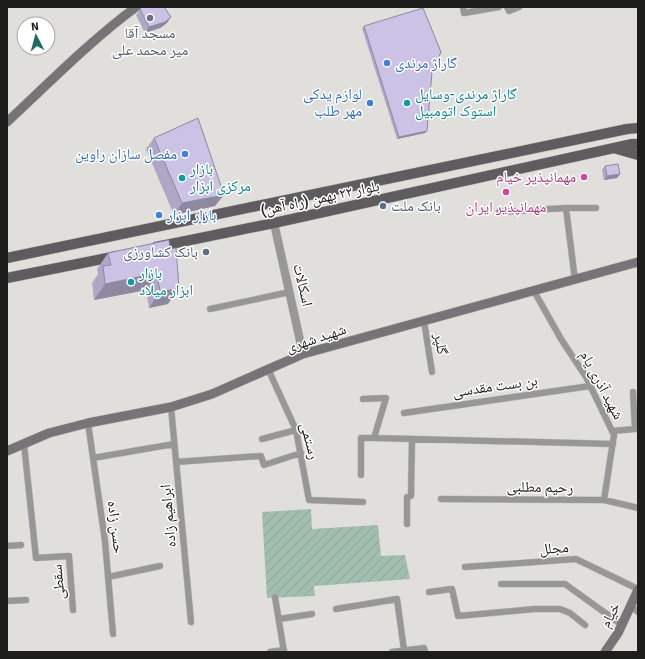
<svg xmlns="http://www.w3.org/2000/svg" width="645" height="659" font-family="Signika,'Noto Naskh Arabic',sans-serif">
  <defs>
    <pattern id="garden-furrows" width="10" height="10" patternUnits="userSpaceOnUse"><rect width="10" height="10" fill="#a2beaf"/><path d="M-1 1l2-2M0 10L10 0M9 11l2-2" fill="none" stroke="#8ba396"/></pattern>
  </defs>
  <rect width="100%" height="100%" fill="#e0dfdb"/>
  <!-- garden -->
  <path fill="url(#garden-furrows)" d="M 311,509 L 312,529 L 378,525 L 381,556 L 405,555 L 410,579 L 314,586 L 315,596 L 267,598 L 262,512 Z"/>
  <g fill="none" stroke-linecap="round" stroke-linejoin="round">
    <!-- minor casing -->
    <g stroke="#bdbcb9" stroke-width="7">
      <path id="minor" d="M 463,7 L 464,13 L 499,7
        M 507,7 L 509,11 L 519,7
        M 566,208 L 575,280
        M 499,212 L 566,208 L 596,208
        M 534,291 L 561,339 L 586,377 L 614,435 L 604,500
        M 210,309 L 290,292
        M 424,321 L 432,372
        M 268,369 L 296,430 L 309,500 L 363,502
        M 171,407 L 191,622
        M 404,413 L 590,386
        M 88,423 L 105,541 L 113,634
        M 612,431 L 635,429 L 633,392
        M 374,438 L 613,444
        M 262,439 L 296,430
        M 24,444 L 36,558 L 69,556 L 73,610
        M 93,458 L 174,444
        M 176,462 L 261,456 L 264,465 L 301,453
        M 361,475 L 361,438 L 374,438 L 386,398 L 363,399
        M 441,499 L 604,500 L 638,508
        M 407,524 L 407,497 L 411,496 L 412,439
        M 7,546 L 21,545
        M 465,567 L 576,559 L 638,589
        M 108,577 L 160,566
        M 501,584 L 565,584 L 622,625
        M 429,592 L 452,589 L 458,616 L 534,609 L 560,609 L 570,613 L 585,625
        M 275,597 L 284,652
        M 7,601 L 26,600
        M 631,606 L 638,612
        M 336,609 L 397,599 L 404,650
        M 279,619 L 312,614
        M 270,652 L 284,650
        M 392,652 L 424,648 L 425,652"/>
    </g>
    <!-- tertiary casing -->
    <g stroke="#bdbcb9" stroke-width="9">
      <path id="tertiary" d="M 274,223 L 303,354"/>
    </g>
    <!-- secondary casing -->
    <g stroke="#bdbcb9" stroke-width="10">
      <path id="secondary" d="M 7,122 C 49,83 90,41 136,7
        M 7,451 L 49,433 L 88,423 L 171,407 L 212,394 L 303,354 L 638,262
        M 605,652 L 618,633 L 638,590"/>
    </g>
    <!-- primary casing -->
    <g stroke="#bdbcb9" stroke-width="11">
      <path id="primary" d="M 617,149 L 638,155
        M 156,247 L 274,223 L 632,144 L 638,144
        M 7,258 L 627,129 L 638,128
        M 7,278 L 117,256"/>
    </g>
    <!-- minor -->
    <use href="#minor" stroke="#989798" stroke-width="6"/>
    <!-- tertiary -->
    <use href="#tertiary" stroke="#989798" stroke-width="8"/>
    <!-- secondary -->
    <use href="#secondary" stroke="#767476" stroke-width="9"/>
    <!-- primary -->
    <use href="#primary" stroke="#5e5c5e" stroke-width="10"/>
  </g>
  <!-- wall -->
  <path fill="#afa7c5" d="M 140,9 L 167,23 L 160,28 L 145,33 L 136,15 Z
    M 364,26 L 425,133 L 397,139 L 362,28 Z
    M 154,138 L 215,206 L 174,215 L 146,149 Z
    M 605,166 L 620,174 L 617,178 L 604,180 L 602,170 Z
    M 169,240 L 168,304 L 149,308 L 146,290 L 94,300 L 92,283 L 98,274 L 97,269 L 108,253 Z"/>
  <!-- shaded-wall -->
  <path fill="#8e88a0" d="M 171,17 L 167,23 L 160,28 L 145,33 L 149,27 Z
    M 427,131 L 425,133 L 397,139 L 399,137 Z
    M 620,174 L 617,178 L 604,180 L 607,176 Z
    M 224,195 L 215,206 L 174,215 L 182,203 Z
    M 157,273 L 146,290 L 94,300 L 105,284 Z
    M 179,288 L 168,304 L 149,308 L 160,292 Z"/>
  <!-- building -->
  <path fill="#cbc2e5" stroke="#8e88a0" d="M 142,7 L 164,7 L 171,17 L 165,22 L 149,27 L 140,9 Z
    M 423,8 L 441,52 L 432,72 L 427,131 L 399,137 L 364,26 Z
    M 198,118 L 224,195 L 182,203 L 154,138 Z
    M 618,164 L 620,174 L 607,176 L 605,166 Z
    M 169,240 L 170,249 L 176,248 L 179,288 L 160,292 L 157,273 L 105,284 L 103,266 L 111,265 L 108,253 Z"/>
  <!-- markers -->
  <circle fill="#6b7280" stroke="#fff" stroke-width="1.5" cx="150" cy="18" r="4"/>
  <g fill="#3f7fe0" stroke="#fff" stroke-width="1.5">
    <circle cx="387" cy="63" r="4"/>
    <circle cx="370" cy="103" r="4"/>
    <circle cx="185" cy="154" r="4"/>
    <circle cx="159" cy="215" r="4"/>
  </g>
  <g fill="#0f9aa8" stroke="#fff" stroke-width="1.5">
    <circle cx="407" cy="103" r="4"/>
    <circle cx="182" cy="178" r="4"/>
    <circle cx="131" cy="282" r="4"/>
  </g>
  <g fill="#d1479c" stroke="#fff" stroke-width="1.5">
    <circle cx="584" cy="177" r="4"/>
    <circle cx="506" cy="192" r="4"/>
  </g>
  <g fill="#5c6f8a" stroke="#fff" stroke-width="1.5">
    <circle cx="383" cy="206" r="4"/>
    <circle cx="206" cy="252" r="4"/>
  </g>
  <g text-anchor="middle" stroke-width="3" stroke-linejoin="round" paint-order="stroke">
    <!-- worship labels -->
    <g font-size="15" fill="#5b616d" stroke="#fff">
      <text x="150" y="38">مسجد آقا<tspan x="150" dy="17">میر محمد علی</tspan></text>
    </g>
    <!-- shop labels -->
    <g font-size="15" fill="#366cbe" stroke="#fff" text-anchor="start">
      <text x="395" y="68">گاراژ مرندی</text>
      <text x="362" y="99" text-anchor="end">لوازم یدکی<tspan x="362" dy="17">مهر طلب</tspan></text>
      <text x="177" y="159" text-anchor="end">مفصل سازان راوین</text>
      <text x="167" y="220">بازار ابزار</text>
    </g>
    <!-- culture labels -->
    <g font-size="15" fill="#0d838f" stroke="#fff" text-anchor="start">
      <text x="415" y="99">گاراژ مرندی-وسایل<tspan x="415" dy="17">استوک اتومبیل</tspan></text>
      <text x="190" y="174">بازار<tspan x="190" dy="17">مرکزی ابزار</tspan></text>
      <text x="139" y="278">بازار<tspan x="139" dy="17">ابزار میلاد</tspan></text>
    </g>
    <!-- hotel labels -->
    <g font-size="15" fill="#b23c85" stroke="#fff" text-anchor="end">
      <text x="576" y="182">مهمانپذیر خیام</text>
      <text x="506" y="212" text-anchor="middle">مهمانپذیر ایران</text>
    </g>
    <!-- street labels -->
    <g font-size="15" fill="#1d1d1c" stroke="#fff">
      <text transform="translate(320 198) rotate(-12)" y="5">بلوار ۲۲ بهمن (راه آهن)</text>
      <text transform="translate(303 285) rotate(77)" y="5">اسکالات</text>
      <text transform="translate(316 338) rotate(-18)" y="5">شهید شهری</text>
      <text transform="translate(441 344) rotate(80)" y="5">گلپر</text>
      <text transform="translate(602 385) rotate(62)" y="5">شهید آذری یام</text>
      <text transform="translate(495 386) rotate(-8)" y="5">بن بست مقدسی</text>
      <text transform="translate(310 441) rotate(76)" y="5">رستمی</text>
      <text transform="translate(540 487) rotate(1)" y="5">رحیم مطلبی</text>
      <text transform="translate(168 516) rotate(-95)" y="5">ابراهیم زاده</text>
      <text transform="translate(116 527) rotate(83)" y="5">حسن زاده</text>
      <text transform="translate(554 548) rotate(-4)" y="5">مجلل</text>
      <text transform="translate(58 582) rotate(-95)" y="5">سقطی</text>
      <text transform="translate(610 615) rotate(-62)" y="5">خیام</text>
    </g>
    <!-- service labels -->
    <g font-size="15" fill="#4e5e75" stroke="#fff" text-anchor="start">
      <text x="391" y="211">بانک ملت</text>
      <text x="198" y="257" text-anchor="end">بانک کشاورزی</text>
    </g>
  </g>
  <!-- border -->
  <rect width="645" height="659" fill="none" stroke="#1d1d1c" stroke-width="16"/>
  <!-- north arrow -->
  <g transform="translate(36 36) rotate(354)"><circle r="19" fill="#ffffff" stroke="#a5a5a4"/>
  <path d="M0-3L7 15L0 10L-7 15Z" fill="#216a60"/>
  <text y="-6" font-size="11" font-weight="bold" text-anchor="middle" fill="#1d1d1c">N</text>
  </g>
</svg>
